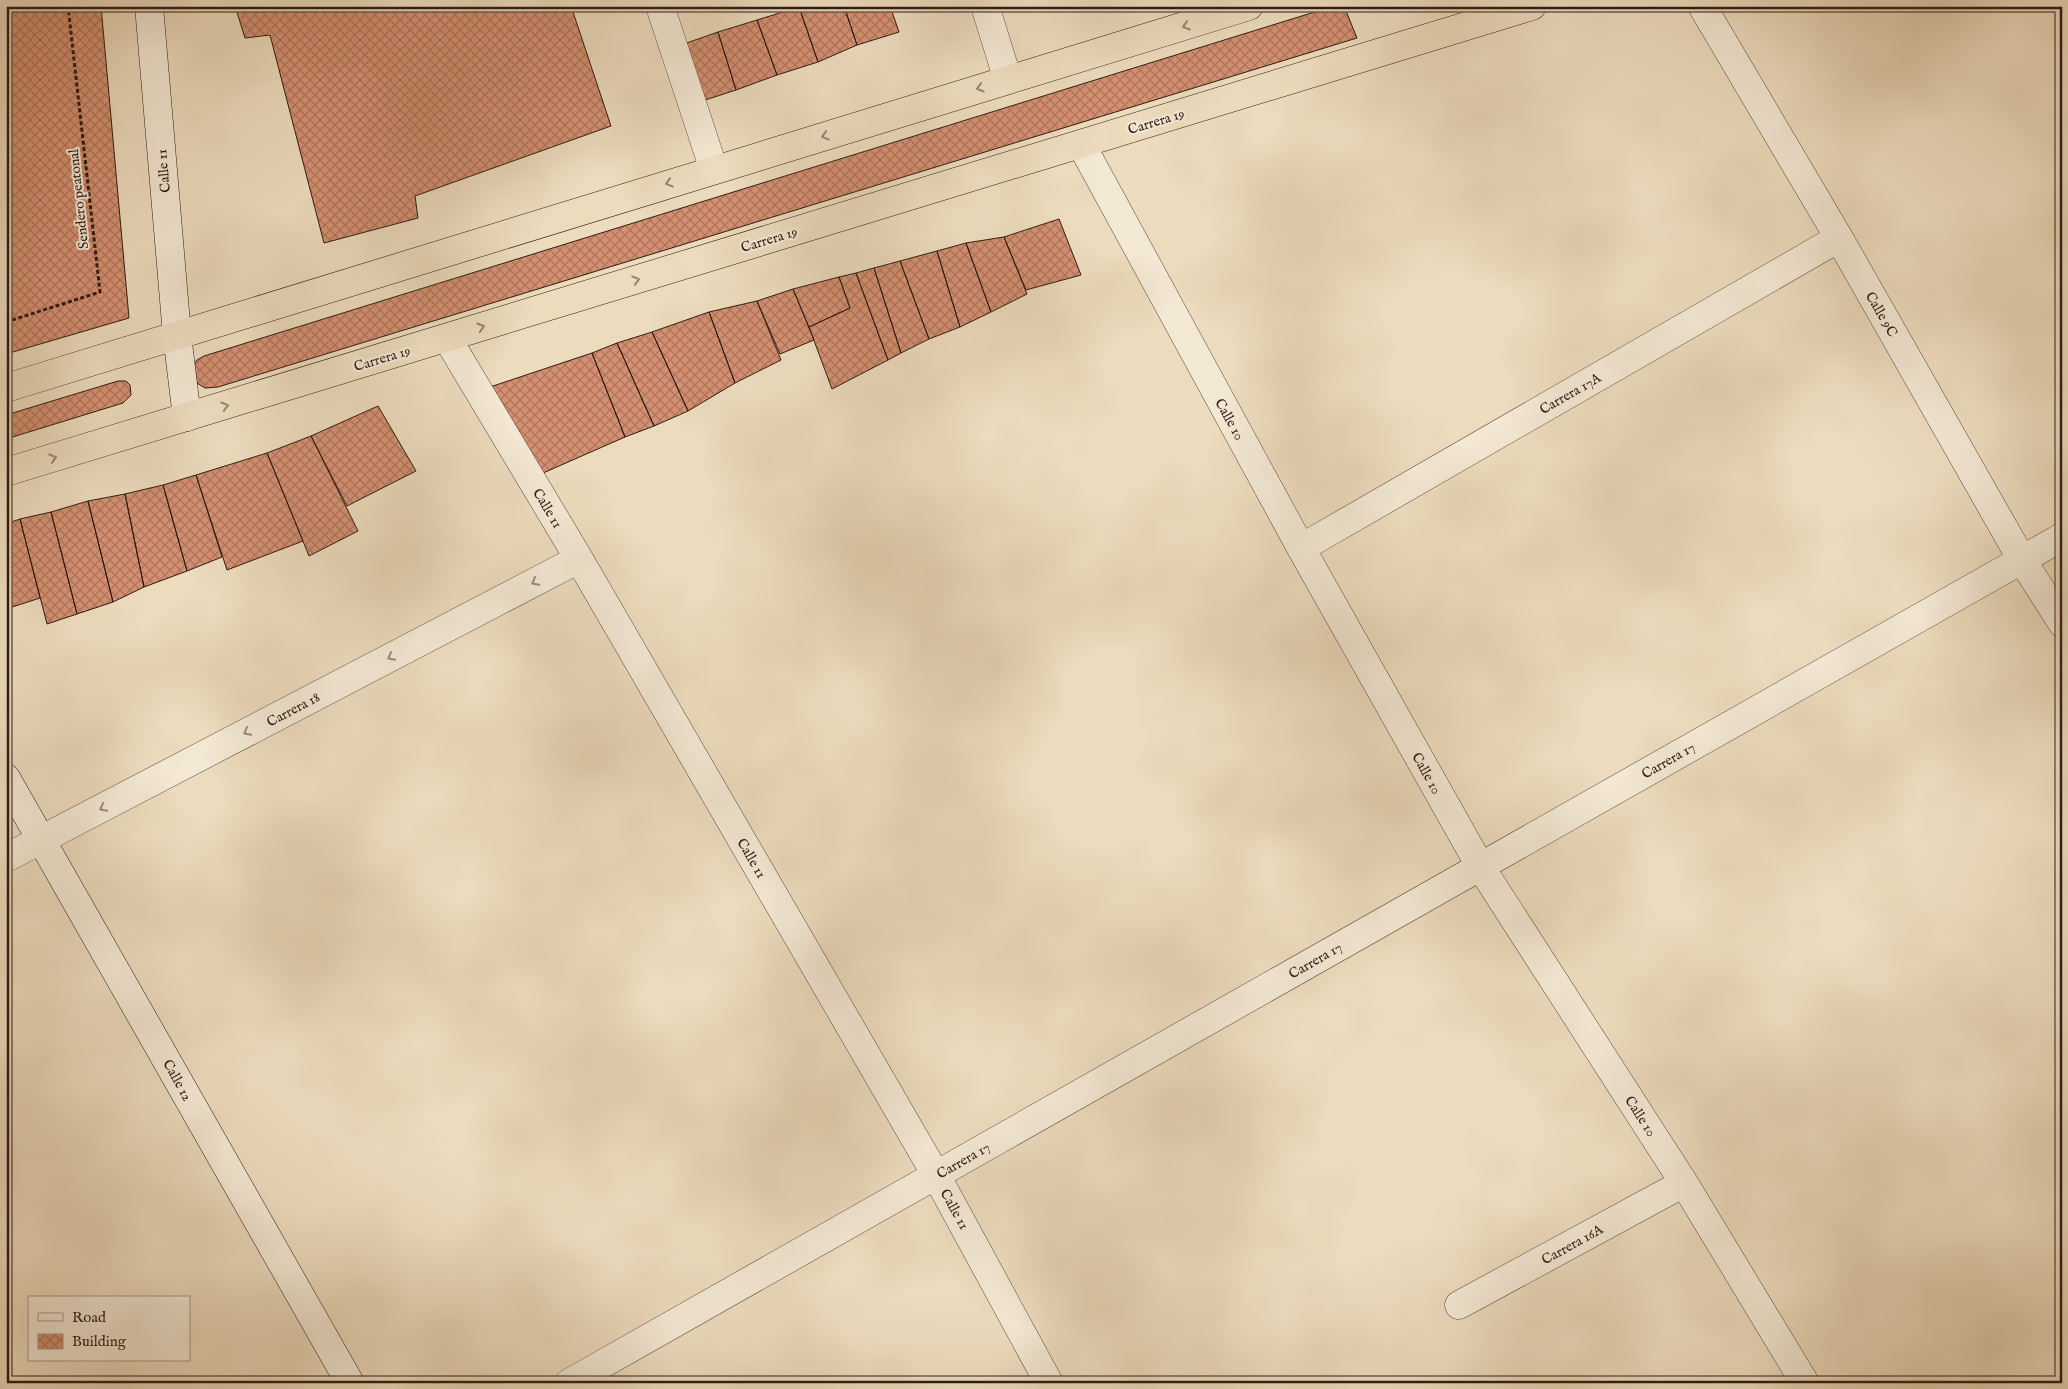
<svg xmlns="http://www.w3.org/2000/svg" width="2068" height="1389" font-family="'IM FELL English',serif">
  <defs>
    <pattern id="building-cross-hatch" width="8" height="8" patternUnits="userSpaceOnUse" patternTransform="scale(1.25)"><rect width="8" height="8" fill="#d59071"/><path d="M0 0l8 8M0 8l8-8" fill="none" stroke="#ad755c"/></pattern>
  </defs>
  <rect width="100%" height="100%" fill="#ecdbbd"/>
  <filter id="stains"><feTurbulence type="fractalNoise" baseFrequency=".004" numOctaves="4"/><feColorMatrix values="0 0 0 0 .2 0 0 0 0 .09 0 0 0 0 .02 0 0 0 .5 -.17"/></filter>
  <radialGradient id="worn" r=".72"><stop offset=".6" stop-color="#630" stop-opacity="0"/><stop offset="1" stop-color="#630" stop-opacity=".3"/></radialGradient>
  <!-- building -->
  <path fill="url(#building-cross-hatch)" stroke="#2d1c15" d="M 6,6 L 101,6 L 129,318 L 6,354 Z
    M 235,6 L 571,6 L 611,126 L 415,196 L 418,218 L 324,243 L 270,35 L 245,38 Z
    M 844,6 L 890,6 L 899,32 L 857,45 Z
    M 844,6 L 857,45 L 818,62 L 799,7 Z
    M 1334,6 L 1344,6 L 1357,38 L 218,387 L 205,388 L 197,383 L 194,376 L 193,366 L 197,360 L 204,356 Z
    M 799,7 L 818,62 L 777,75 L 757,20 Z
    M 757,20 L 777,75 L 736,90 L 718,32 Z
    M 718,32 L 736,90 L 696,103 L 678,46 Z
    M 1059,219 L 1081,275 L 1026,290 L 1004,237 Z
    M 1004,237 L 1027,294 L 991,312 L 966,243 Z
    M 966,243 L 991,312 L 960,327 L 937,251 Z
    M 937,251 L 960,327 L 929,339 L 900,261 Z
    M 900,261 L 929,339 L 901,353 L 874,268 Z
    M 874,268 L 901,353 L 888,360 L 856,273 Z
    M 856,273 L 888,360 L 832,389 L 809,327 L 850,308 L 839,277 Z
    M 839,277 L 850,308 L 809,327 L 793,289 Z
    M 793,289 L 814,340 L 780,354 L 757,301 Z
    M 757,301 L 781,360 L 735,383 L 709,312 Z
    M 709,312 L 735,383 L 688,411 L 652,332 Z
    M 652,332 L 688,411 L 654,426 L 617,343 Z
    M 617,343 L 654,426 L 625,437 L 592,353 Z
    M 592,353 L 625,437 L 534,477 L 484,389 Z
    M 118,381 L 126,381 L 130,385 L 131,395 L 123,403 L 6,439 L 6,415 Z
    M 378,406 L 416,471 L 347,506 L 311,436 Z
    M 311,436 L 358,531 L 309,556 L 267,453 Z
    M 267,453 L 303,541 L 227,570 L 196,475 Z
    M 196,475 L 222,557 L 187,571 L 163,485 Z
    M 163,485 L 187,571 L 144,587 L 125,494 Z
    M 125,494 L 144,587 L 113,602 L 88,501 Z
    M 88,501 L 113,602 L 77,614 L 51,512 Z
    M 51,512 L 77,614 L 47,624 L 20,519 Z
    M 20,519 L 40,598 L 6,609 L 6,524 Z"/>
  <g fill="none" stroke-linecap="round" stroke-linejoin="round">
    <!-- street casing -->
    <g stroke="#5d4c3f" stroke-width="29">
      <path id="street" d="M 660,6 L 714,170
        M 985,6 L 1008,80
        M 1702,6 L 1839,238 L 2022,560 L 2062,623
        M 1081,144 L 1301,548 L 1480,866 L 1684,1183 L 1805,1383
        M 447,338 L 579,559 L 936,1175 L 1049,1383
        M 1301,548 L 1839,238
        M 6,858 L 579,559
        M 1459,1305 L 1684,1183
        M 569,1383 L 2062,537"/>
    </g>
    <!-- secondary casing -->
    <g stroke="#2d1c15" stroke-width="29">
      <path id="secondary" d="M 149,6 L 177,335 L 187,417
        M 6,778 L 350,1383"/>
    </g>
    <!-- highway casing -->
    <g stroke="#2d1c15" stroke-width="29">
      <path id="highway" d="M 6,388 L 1249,6
        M 6,472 L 1532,6"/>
    </g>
    <!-- path -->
    <path stroke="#2d1c15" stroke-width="3" stroke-dasharray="4 2.5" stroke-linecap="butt" d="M 6,322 L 100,292 L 68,6"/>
    <!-- street -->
    <use href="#street" stroke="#f3e8d4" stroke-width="28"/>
    <!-- secondary -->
    <use href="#secondary" stroke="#f3e8d4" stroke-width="28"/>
    <!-- highway -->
    <use href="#highway" stroke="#ecdbbd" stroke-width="28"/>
  </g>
  <!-- one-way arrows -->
  <defs><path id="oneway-chevron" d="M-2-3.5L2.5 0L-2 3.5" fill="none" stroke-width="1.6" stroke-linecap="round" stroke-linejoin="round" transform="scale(1.25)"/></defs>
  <g stroke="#968571">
    <use href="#oneway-chevron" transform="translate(1186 26) rotate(163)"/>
    <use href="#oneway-chevron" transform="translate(980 88) rotate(163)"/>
    <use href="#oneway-chevron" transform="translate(825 136) rotate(163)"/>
    <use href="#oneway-chevron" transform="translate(669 183) rotate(163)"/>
    <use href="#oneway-chevron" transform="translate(636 280) rotate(-17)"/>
    <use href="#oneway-chevron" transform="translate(481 327) rotate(-17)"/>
    <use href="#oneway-chevron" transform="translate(225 406) rotate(-17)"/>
    <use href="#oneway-chevron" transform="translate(53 458) rotate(-17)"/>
  </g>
  <g stroke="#9a8c7e">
    <use href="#oneway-chevron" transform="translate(535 582) rotate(152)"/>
    <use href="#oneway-chevron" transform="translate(391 657) rotate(152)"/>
    <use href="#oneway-chevron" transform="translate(247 732) rotate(152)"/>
    <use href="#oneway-chevron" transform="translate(103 808) rotate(152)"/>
  </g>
  <g text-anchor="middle" stroke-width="4" stroke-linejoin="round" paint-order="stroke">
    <!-- street labels -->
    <g font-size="14" fill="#2d1c15" stroke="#f3e8d4">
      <text transform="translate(1156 121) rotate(-17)" y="5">Carrera 19</text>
      <text transform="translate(163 171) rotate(-95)" y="5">Calle 11</text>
      <text transform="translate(78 199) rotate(-96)" y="5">Sendero peatonal</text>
      <text transform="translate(769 239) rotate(-17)" y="5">Carrera 19</text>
      <text transform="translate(1882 314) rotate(60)" y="5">Calle 9C</text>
      <text transform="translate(382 358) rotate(-17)" y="5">Carrera 19</text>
      <text transform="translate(1570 393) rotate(-30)" y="5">Carrera 17A</text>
      <text transform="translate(1230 419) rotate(61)" y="5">Calle 10</text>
      <text transform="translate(548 508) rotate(59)" y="5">Calle 11</text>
      <text transform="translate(293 709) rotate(-28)" y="5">Carrera 18</text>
      <text transform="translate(1668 760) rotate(-30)" y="5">Carrera 17</text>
      <text transform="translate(1427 773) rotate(61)" y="5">Calle 10</text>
      <text transform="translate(752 858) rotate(60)" y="5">Calle 11</text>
      <text transform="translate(1315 960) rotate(-30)" y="5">Carrera 17</text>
      <text transform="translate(178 1080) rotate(61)" y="5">Calle 12</text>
      <text transform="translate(1641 1116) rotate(57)" y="5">Calle 10</text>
      <text transform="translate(963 1160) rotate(-30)" y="5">Carrera 17</text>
      <text transform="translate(955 1209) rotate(61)" y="5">Calle 11</text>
      <text transform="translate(1572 1244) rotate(-29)" y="5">Carrera 16A</text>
    </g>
  </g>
  <!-- margin -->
  <rect width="2068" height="1389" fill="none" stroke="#ecdbbd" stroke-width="25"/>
  <rect x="8" y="8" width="2053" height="1374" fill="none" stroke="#2d1c15" stroke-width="2.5"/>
  <rect x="12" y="12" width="2043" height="1364" fill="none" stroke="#2d1c15"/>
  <!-- legend -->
  <rect x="28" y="1296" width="162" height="65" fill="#f3e8d4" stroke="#a49688"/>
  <rect x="38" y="1313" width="25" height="8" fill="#f3e8d4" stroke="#a49688"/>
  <text x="72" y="1322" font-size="15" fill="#2d1c15">Road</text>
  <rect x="38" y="1334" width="25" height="15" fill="url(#building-cross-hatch)" stroke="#a49688"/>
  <text x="72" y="1346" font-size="15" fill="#2d1c15">Building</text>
  <rect width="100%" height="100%" filter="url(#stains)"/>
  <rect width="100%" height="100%" fill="url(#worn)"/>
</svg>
